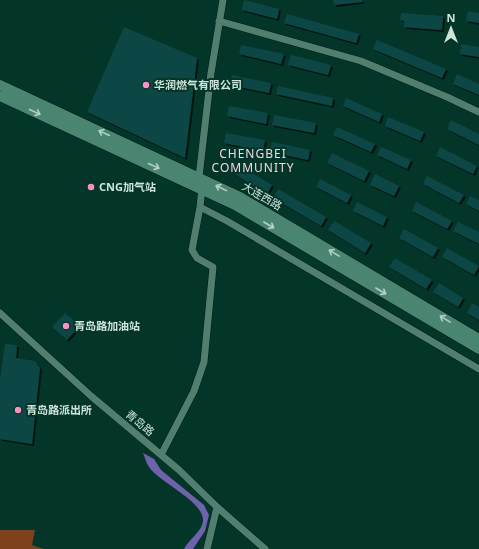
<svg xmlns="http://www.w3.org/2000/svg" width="479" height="549" font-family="'Noto Sans','Noto Sans SC',sans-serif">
  <defs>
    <filter id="shadow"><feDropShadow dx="2" dy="2" stdDeviation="0" flood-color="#0009"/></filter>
  </defs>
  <rect width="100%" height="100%" fill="#033528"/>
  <!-- green -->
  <path fill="#7d421c" d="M 0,530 L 35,530 L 32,545 L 44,549 L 0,549 Z"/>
  <!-- water -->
  <path fill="#6f62ac" d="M 143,453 L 154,459 L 161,470 L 204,505 L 209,515 L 205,531 L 193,549 L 184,549 C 188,540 202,532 203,521 C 204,501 160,483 149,467 C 146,463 145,457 143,453 Z"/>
  <!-- building -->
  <path fill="#0e4644" filter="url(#shadow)" d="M 244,0 L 279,9 L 277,19 L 242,10 Z
    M 333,0 L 362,0 L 362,2 L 334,5 Z
    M 468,11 L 479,13 L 479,23 L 466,21 Z
    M 401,13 L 443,16 L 442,30 L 404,27 L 404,21 L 400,20 Z
    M 287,14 L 359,34 L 356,43 L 284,23 Z
    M 124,27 L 197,58 L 185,158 L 87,112 Z
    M 377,40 L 446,69 L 442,78 L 373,49 Z
    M 461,44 L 479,47 L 479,57 L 460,54 Z
    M 241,45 L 284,54 L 281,64 L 239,54 Z
    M 291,55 L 331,65 L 328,75 L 288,65 Z
    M 457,74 L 479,84 L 479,95 L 453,84 Z
    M 232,75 L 271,83 L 269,93 L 230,85 Z
    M 278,86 L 333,98 L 332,106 L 276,94 Z
    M 346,98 L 382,114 L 379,122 L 343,106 Z
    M 229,106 L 268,113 L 266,124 L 227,116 Z
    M 274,115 L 316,123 L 314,133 L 272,125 Z
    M 388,117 L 424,132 L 420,141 L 385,126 Z
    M 451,120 L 479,134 L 479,145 L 447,129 Z
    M 337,127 L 375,144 L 371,152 L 333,135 Z
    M 226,133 L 265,140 L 263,151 L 224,143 Z
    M 272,142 L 310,150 L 308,160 L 270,152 Z
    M 381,147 L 411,160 L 407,169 L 377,155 Z
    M 440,147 L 477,166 L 473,174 L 436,156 Z
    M 332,153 L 369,171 L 364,181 L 327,163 Z
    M 234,162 L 272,185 L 267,194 L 229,171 Z
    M 375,174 L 399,186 L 394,196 L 370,185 Z
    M 427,176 L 464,195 L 459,203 L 423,184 Z
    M 320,179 L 351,195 L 347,203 L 316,187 Z
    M 278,189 L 326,217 L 321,226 L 273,198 Z
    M 470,196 L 479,200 L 479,211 L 466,204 Z
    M 357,202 L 387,217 L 383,226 L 353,211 Z
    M 416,202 L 452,221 L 447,229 L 412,211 Z
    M 334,221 L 371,243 L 365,253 L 328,230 Z
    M 458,222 L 479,232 L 479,244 L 453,231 Z
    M 404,229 L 438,248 L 433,257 L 399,238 Z
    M 447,248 L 479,266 L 474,275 L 442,257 Z
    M 395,258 L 432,280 L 426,289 L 389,267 Z
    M 439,283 L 463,298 L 458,307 L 433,292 Z
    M 472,303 L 479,307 L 479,320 L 467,313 Z
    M 65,313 L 80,325 L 67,340 L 52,327 Z
    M 5,344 L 17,345 L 16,358 L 35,361 L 40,368 L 32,444 L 0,439 L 0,380 Z"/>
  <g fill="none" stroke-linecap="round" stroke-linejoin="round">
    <!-- street casing -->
    <g stroke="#031a13" stroke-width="8">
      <path id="street" d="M 219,21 L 361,61 L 447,97 L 479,112
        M 199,177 L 211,73 L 223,0
        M 202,188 L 200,207 L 227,221 L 479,369
        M 0,313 L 91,396 L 179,470 L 217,507 L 265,549
        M 161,455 L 194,391 L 204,362 L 213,267 L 197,258 L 192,250 L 200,207
        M 207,549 L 217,507"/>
    </g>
    <!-- secondary casing -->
    <g stroke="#031a13" stroke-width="11">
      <path id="secondary" d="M 0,85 L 240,197 L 479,339
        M 0,96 L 235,205 L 479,349"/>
    </g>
    <!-- street -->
    <use href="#street" stroke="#517f6f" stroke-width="7"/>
    <!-- secondary -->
    <use href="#secondary" stroke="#4a8572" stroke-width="10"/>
  </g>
  <!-- one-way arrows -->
  <defs><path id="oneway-shaft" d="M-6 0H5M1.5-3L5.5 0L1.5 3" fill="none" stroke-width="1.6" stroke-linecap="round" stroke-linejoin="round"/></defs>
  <g stroke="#b3d1c6">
    <use href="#oneway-shaft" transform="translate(35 112) rotate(25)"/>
    <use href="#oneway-shaft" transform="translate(104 133) rotate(-155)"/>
    <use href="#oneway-shaft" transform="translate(154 166) rotate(25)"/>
    <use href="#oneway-shaft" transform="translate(221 188) rotate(-154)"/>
    <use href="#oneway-shaft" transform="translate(269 225) rotate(30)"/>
    <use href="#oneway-shaft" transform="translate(334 253) rotate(-149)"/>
    <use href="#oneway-shaft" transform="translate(381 291) rotate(30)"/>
    <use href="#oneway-shaft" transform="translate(445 319) rotate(-149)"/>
  </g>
  <!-- markers -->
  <g fill="#fb8fc4" stroke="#033528" stroke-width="1.5">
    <circle cx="146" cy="85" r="4"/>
    <circle cx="91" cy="187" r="4"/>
    <circle cx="66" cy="326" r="4"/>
    <circle cx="18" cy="410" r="4"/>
  </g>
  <g text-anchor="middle" stroke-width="4" stroke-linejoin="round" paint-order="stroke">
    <!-- poi labels -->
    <g font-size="11" font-weight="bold" fill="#cde4db" stroke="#033528" text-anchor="start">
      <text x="154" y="89">华润燃气有限公司</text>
      <text x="99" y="191">CNG加气站</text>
      <text x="74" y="330">青岛路加油站</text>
      <text x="26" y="414">青岛路派出所</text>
    </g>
    <!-- street labels -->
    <g font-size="11" fill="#cde4db" stroke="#033528">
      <text transform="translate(262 196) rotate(30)" y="4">大连西路</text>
      <text transform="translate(140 423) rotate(40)" y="4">青岛路</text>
    </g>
    <!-- neighbourhood labels -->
    <g font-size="12" letter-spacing="1" fill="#f6d6e4" stroke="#033528">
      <text x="253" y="158">CHENGBEI<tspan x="253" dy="14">COMMUNITY</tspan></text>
    </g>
  </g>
  <!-- north arrow -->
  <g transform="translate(451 28)" stroke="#033528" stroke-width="3" paint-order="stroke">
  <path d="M0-3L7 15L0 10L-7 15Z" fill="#cde4db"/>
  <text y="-6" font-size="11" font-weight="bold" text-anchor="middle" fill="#cde4db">N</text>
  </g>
</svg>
